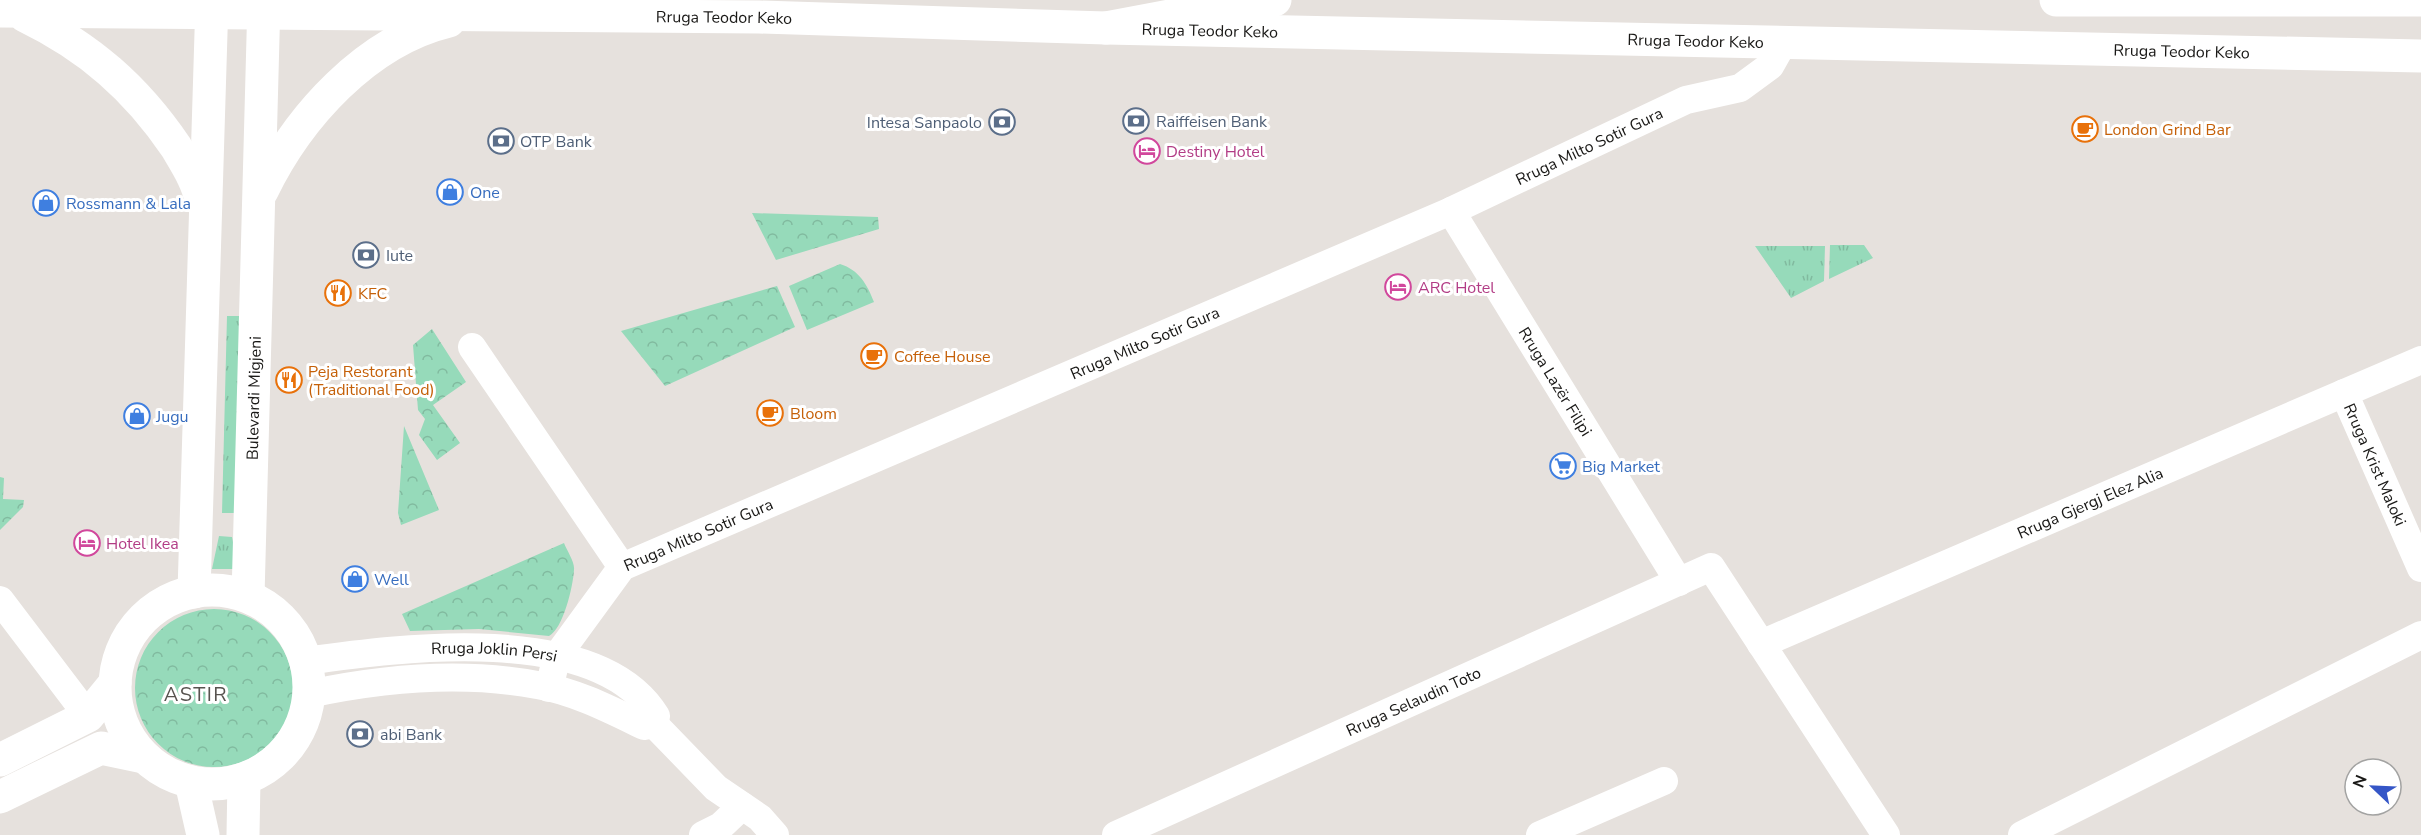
<svg xmlns="http://www.w3.org/2000/svg" width="2421" height="835" font-family="'Nunito Sans',sans-serif">
  <defs>
    <pattern id="grass-tufts" width="24" height="20" patternUnits="userSpaceOnUse" patternTransform="scale(1.5)"><rect width="24" height="20" fill="#96daba"/><path d="M3 7l-1-3M5 7V3M7 7l1-3M15 17l-1-3M17 17v-4M19 17l1-3" fill="none" stroke="#81ba9f"/></pattern>
    <pattern id="park-crowns" width="20" height="18" patternUnits="userSpaceOnUse" patternTransform="scale(1.5)"><rect width="20" height="18" fill="#96daba"/><path d="M2 6a3 3 0 1 1 6 0M12 15a3 3 0 1 1 6 0" fill="none" stroke="#81ba9f"/></pattern>
  </defs>
  <rect width="100%" height="100%" fill="#e6e1dd"/>
  <!-- grass -->
  <path fill="url(#grass-tufts)" d="M 1830,245 L 1864,245 L 1873,258 L 1829,279 Z
    M 1755,246 L 1825,246 L 1824,281 L 1791,298 Z
    M 227,316 L 240,316 L 235,513 L 222,513 Z
    M 219,536 L 232,537 L 238,569 L 212,569 Z"/>
  <!-- park -->
  <path fill="url(#park-crowns)" d="M 752,213 L 878,217 L 879,229 L 776,260 Z
    M 840,264 C 859,270 867,284 874,302 L 807,330 L 789,286 Z
    M 777,286 L 795,327 L 665,386 L 621,331 Z
    M 432,329 L 466,382 L 433,405 L 460,443 L 437,460 L 419,435 L 425,419 L 418,410 L 413,345 Z
    M 404,426 L 439,510 L 401,525 L 398,513 Z
    M 0,477 L 4,478 L 3,499 L 24,500 L 23,507 L 0,530 Z
    M 564,543 C 567,551 575,562 574,570 C 573,587 563,629 549,636 L 479,629 L 410,631 L 402,614 Z
    M135 688a79 79 0 1 1 158 0a79 79 0 1 1-158 0Z"/>
  <g fill="none" stroke-linecap="round" stroke-linejoin="round">
    <!-- street -->
    <g stroke="#fff" stroke-width="28">
      <path id="s1" d="M 1451,211 L 1679,582"/>
      <path d="M 472,347 L 622,567"/>
      <path id="s2" d="M 2344,393 L 2421,568"/>
      <path d="M 0,600 L 88,716"/>
      <path id="s3" d="M 1761,644 L 2421,360"/>
      <path id="s4" d="M 306,661 C 398,648 598,621 656,716 L 654,724"/>
      <path id="s5" d="M 549,688 L 557,656 L 622,567 L 1451,211 L 1686,100 L 1740,88 L 1770,66 L 1783,43"/>
      <path d="M 309,694 C 384,678 462,671 537,685 C 574,691 611,710 644,726 L 654,724"/>
      <path d="M 654,724 L 716,788 L 760,818 L 775,835"/>
      <path d="M 703,835 L 721,826 L 742,806"/>
      <path id="s6" d="M 1116,835 L 1711,567 L 1886,835"/>
      <path d="M 1540,835 L 1664,781"/>
      <path d="M 2022,835 L 2421,635"/>
    </g>
    <!-- secondary -->
    <g stroke="#fff" stroke-width="33">
      <path id="s7" d="M 0,11 L 759,17 L 1106,28 L 2421,56"/>
      <path d="M 25,16 C 89,47 136,88 176,147 C 186,164 198,182 201,201"/>
      <path d="M 262,191 C 298,117 366,41 449,21"/>
      <circle cx="212" cy="687" r="97"/>
      <path d="M 194,592 L 212,0"/>
      <path id="s8" d="M 248,596 L 264,0"/>
      <path d="M 0,760 L 88,716 L 115,683"/>
      <path d="M 191,782 L 203,835"/>
      <path d="M 0,797 L 101,748 L 144,757"/>
      <path d="M 243,835 L 244,779"/>
    </g>
    <!-- highway -->
    <path stroke="#fff" stroke-width="33" d="M 2056,0 L 2421,0
      M 1106,28 L 1212,8 L 1275,0"/>
  </g>
  <!-- icons -->
  <defs>
    <g id="bank-ring" transform="scale(1.35)"><circle r="9.5" fill="#fff" stroke="#5c6f8a" stroke-width="1.5"/><path d="M-6-4H6V4H-6ZM0-2.3a2.3 2.3 0 1 0 0 4.6a2.3 2.3 0 1 0 0-4.6Z" fill="#5c6f8a"/></g>
    <g id="cafe-ring" transform="scale(1.35)"><circle r="9.5" fill="#fff" stroke="#e8710a" stroke-width="1.5"/><path d="M-5.5-4.5H6V0H3Q3 3.5 0 3.5H-2.5Q-5.5 3.5-5.5 0ZM3-3.2v2h1.7v-2ZM-6 4.5H4V6H-6Z" fill="#e8710a"/></g>
    <g id="hotel-ring" transform="scale(1.35)"><circle r="9.5" fill="#fff" stroke="#d1479c" stroke-width="1.5"/><path d="M-6-4.5h1.5V1H6V5H4.5V3h-9V5H-6ZM-4 0a1.8 1.8 0 1 1 3.6 0ZM.5 0V-2.5h3Q6-2.5 6 0Z" fill="#d1479c"/></g>
    <g id="shop-ring" transform="scale(1.35)"><circle r="9.5" fill="#fff" stroke="#3f7fe0" stroke-width="1.5"/><path d="M-5-2.5h2.3a2.7 3.5 0 0 1 5.4 0H5L5.5 6h-11ZM-1.5-2.5h3a1.5 2.3 0 0 0-3 0Z" fill="#3f7fe0"/></g>
    <g id="restaurant-ring" transform="scale(1.35)"><circle r="9.5" fill="#fff" stroke="#e8710a" stroke-width="1.5"/><path d="M-5-6h1v4h1v-4h1v4h1v-4h1v5L-1.5 .5V6h-2V.5L-5-1ZM5-6V6H3V1.5H1.5Q1.5-4 5-6Z" fill="#e8710a"/></g>
    <g id="supermarket-ring" transform="scale(1.35)"><circle r="9.5" fill="#fff" stroke="#3f7fe0" stroke-width="1.5"/><path d="M-6-5.5h2.5l.6 2H6L4.5 2H-2.5L-4.4-4H-6ZM-1.5 3.2a1.3 1.3 0 1 0 .1 0ZM3 3.2a1.3 1.3 0 1 0 .1 0Z" fill="#3f7fe0"/></g>
  </defs>
  <g fill-rule="evenodd">
    <use href="#bank-ring" x="1136" y="121"/>
    <use href="#bank-ring" x="1002" y="122"/>
    <use href="#cafe-ring" x="2085" y="129"/>
    <use href="#bank-ring" x="501" y="141"/>
    <use href="#hotel-ring" x="1147" y="151"/>
    <use href="#shop-ring" x="450" y="192"/>
    <use href="#shop-ring" x="46" y="203"/>
    <use href="#bank-ring" x="366" y="255"/>
    <use href="#hotel-ring" x="1398" y="287"/>
    <use href="#restaurant-ring" x="338" y="293"/>
    <use href="#cafe-ring" x="874" y="356"/>
    <use href="#restaurant-ring" x="289" y="380"/>
    <use href="#cafe-ring" x="770" y="413"/>
    <use href="#shop-ring" x="137" y="416"/>
    <use href="#supermarket-ring" x="1563" y="466"/>
    <use href="#hotel-ring" x="87" y="543"/>
    <use href="#shop-ring" x="355" y="579"/>
    <use href="#bank-ring" x="360" y="734"/>
  </g>
  <g text-anchor="middle" stroke-width="6" stroke-linejoin="round" paint-order="stroke">
    <!-- street labels -->
    <g font-size="16" fill="#191816" stroke="#fff">
      <text dy="6" stroke="none"><textPath href="#s7" startOffset="724">Rruga Teodor Keko</textPath></text>
      <text dy="6" stroke="none"><textPath href="#s7" startOffset="1210">Rruga Teodor Keko</textPath></text>
      <text dy="6" stroke="none"><textPath href="#s7" startOffset="1696">Rruga Teodor Keko</textPath></text>
      <text dy="6" stroke="none"><textPath href="#s7" startOffset="2182">Rruga Teodor Keko</textPath></text>
      <text dy="6" stroke="none"><textPath href="#s5" startOffset="1198">Rruga Milto Sotir Gura</textPath></text>
      <text dy="6" stroke="none"><textPath href="#s5" startOffset="712">Rruga Milto Sotir Gura</textPath></text>
      <text dy="6" stroke="none"><textPath href="#s1" startOffset="200">Rruga Lazër Filipi</textPath></text>
      <text dy="6" stroke="none"><textPath href="#s8" startOffset="198">Bulevardi Migjeni</textPath></text>
      <text dy="6" stroke="none"><textPath href="#s2" startOffset="78">Rruga Krist Maloki</textPath></text>
      <text dy="6" stroke="none"><textPath href="#s3" startOffset="358">Rruga Gjergj Elez Alia</textPath></text>
      <text dy="6" stroke="none"><textPath href="#s5" startOffset="226">Rruga Milto Sotir Gura</textPath></text>
      <text dy="6" stroke="none"><textPath href="#s4" startOffset="189">Rruga Joklin Persi</textPath></text>
      <text dy="6" stroke="none"><textPath href="#s6" startOffset="326">Rruga Selaudin Toto</textPath></text>
    </g>
    <!-- service labels -->
    <g font-size="16" fill="#4e5e75" stroke="#fff" text-anchor="start">
      <text x="1156" y="127">Raiffeisen Bank</text>
      <text x="982" y="128" text-anchor="end">Intesa Sanpaolo</text>
      <text x="520" y="147">OTP Bank</text>
      <text x="386" y="261">Iute</text>
      <text x="380" y="740">abi Bank</text>
    </g>
    <!-- food labels -->
    <g font-size="16" fill="#c56008" stroke="#fff" text-anchor="start">
      <text x="2104" y="135">London Grind Bar</text>
      <text x="358" y="299">KFC</text>
      <text x="894" y="362">Coffee House</text>
      <text x="308" y="377">Peja Restorant<tspan x="308" dy="18">(Traditional Food)</tspan></text>
      <text x="790" y="419">Bloom</text>
    </g>
    <!-- hotel labels -->
    <g font-size="16" fill="#b23c85" stroke="#fff" text-anchor="start">
      <text x="1166" y="157">Destiny Hotel</text>
      <text x="1418" y="293">ARC Hotel</text>
      <text x="106" y="549">Hotel Ikea</text>
    </g>
    <!-- shop labels -->
    <g font-size="16" fill="#366cbe" stroke="#fff" text-anchor="start">
      <text x="470" y="198">One</text>
      <text x="66" y="209">Rossmann &amp; Lala</text>
      <text x="156" y="422">Jugu</text>
      <text x="1582" y="472">Big Market</text>
      <text x="374" y="585">Well</text>
    </g>
    <!-- quarter labels -->
    <g font-size="20" letter-spacing="1.5" fill="#57534f" stroke="#fff">
      <text x="196" y="701">ASTIR</text>
    </g>
  </g>
  <!-- north arrow -->
  <g transform="translate(2373 787) rotate(293)"><circle r="28" fill="#ffffff" stroke="#a3a3a2" stroke-width="1.5"/>
  <path d="M0-4.5L10 22L0 15L-10 22Z" fill="#3556c7"/>
  <text y="-9" font-size="16" font-weight="bold" text-anchor="middle" fill="#191816">N</text>
  </g>
</svg>
